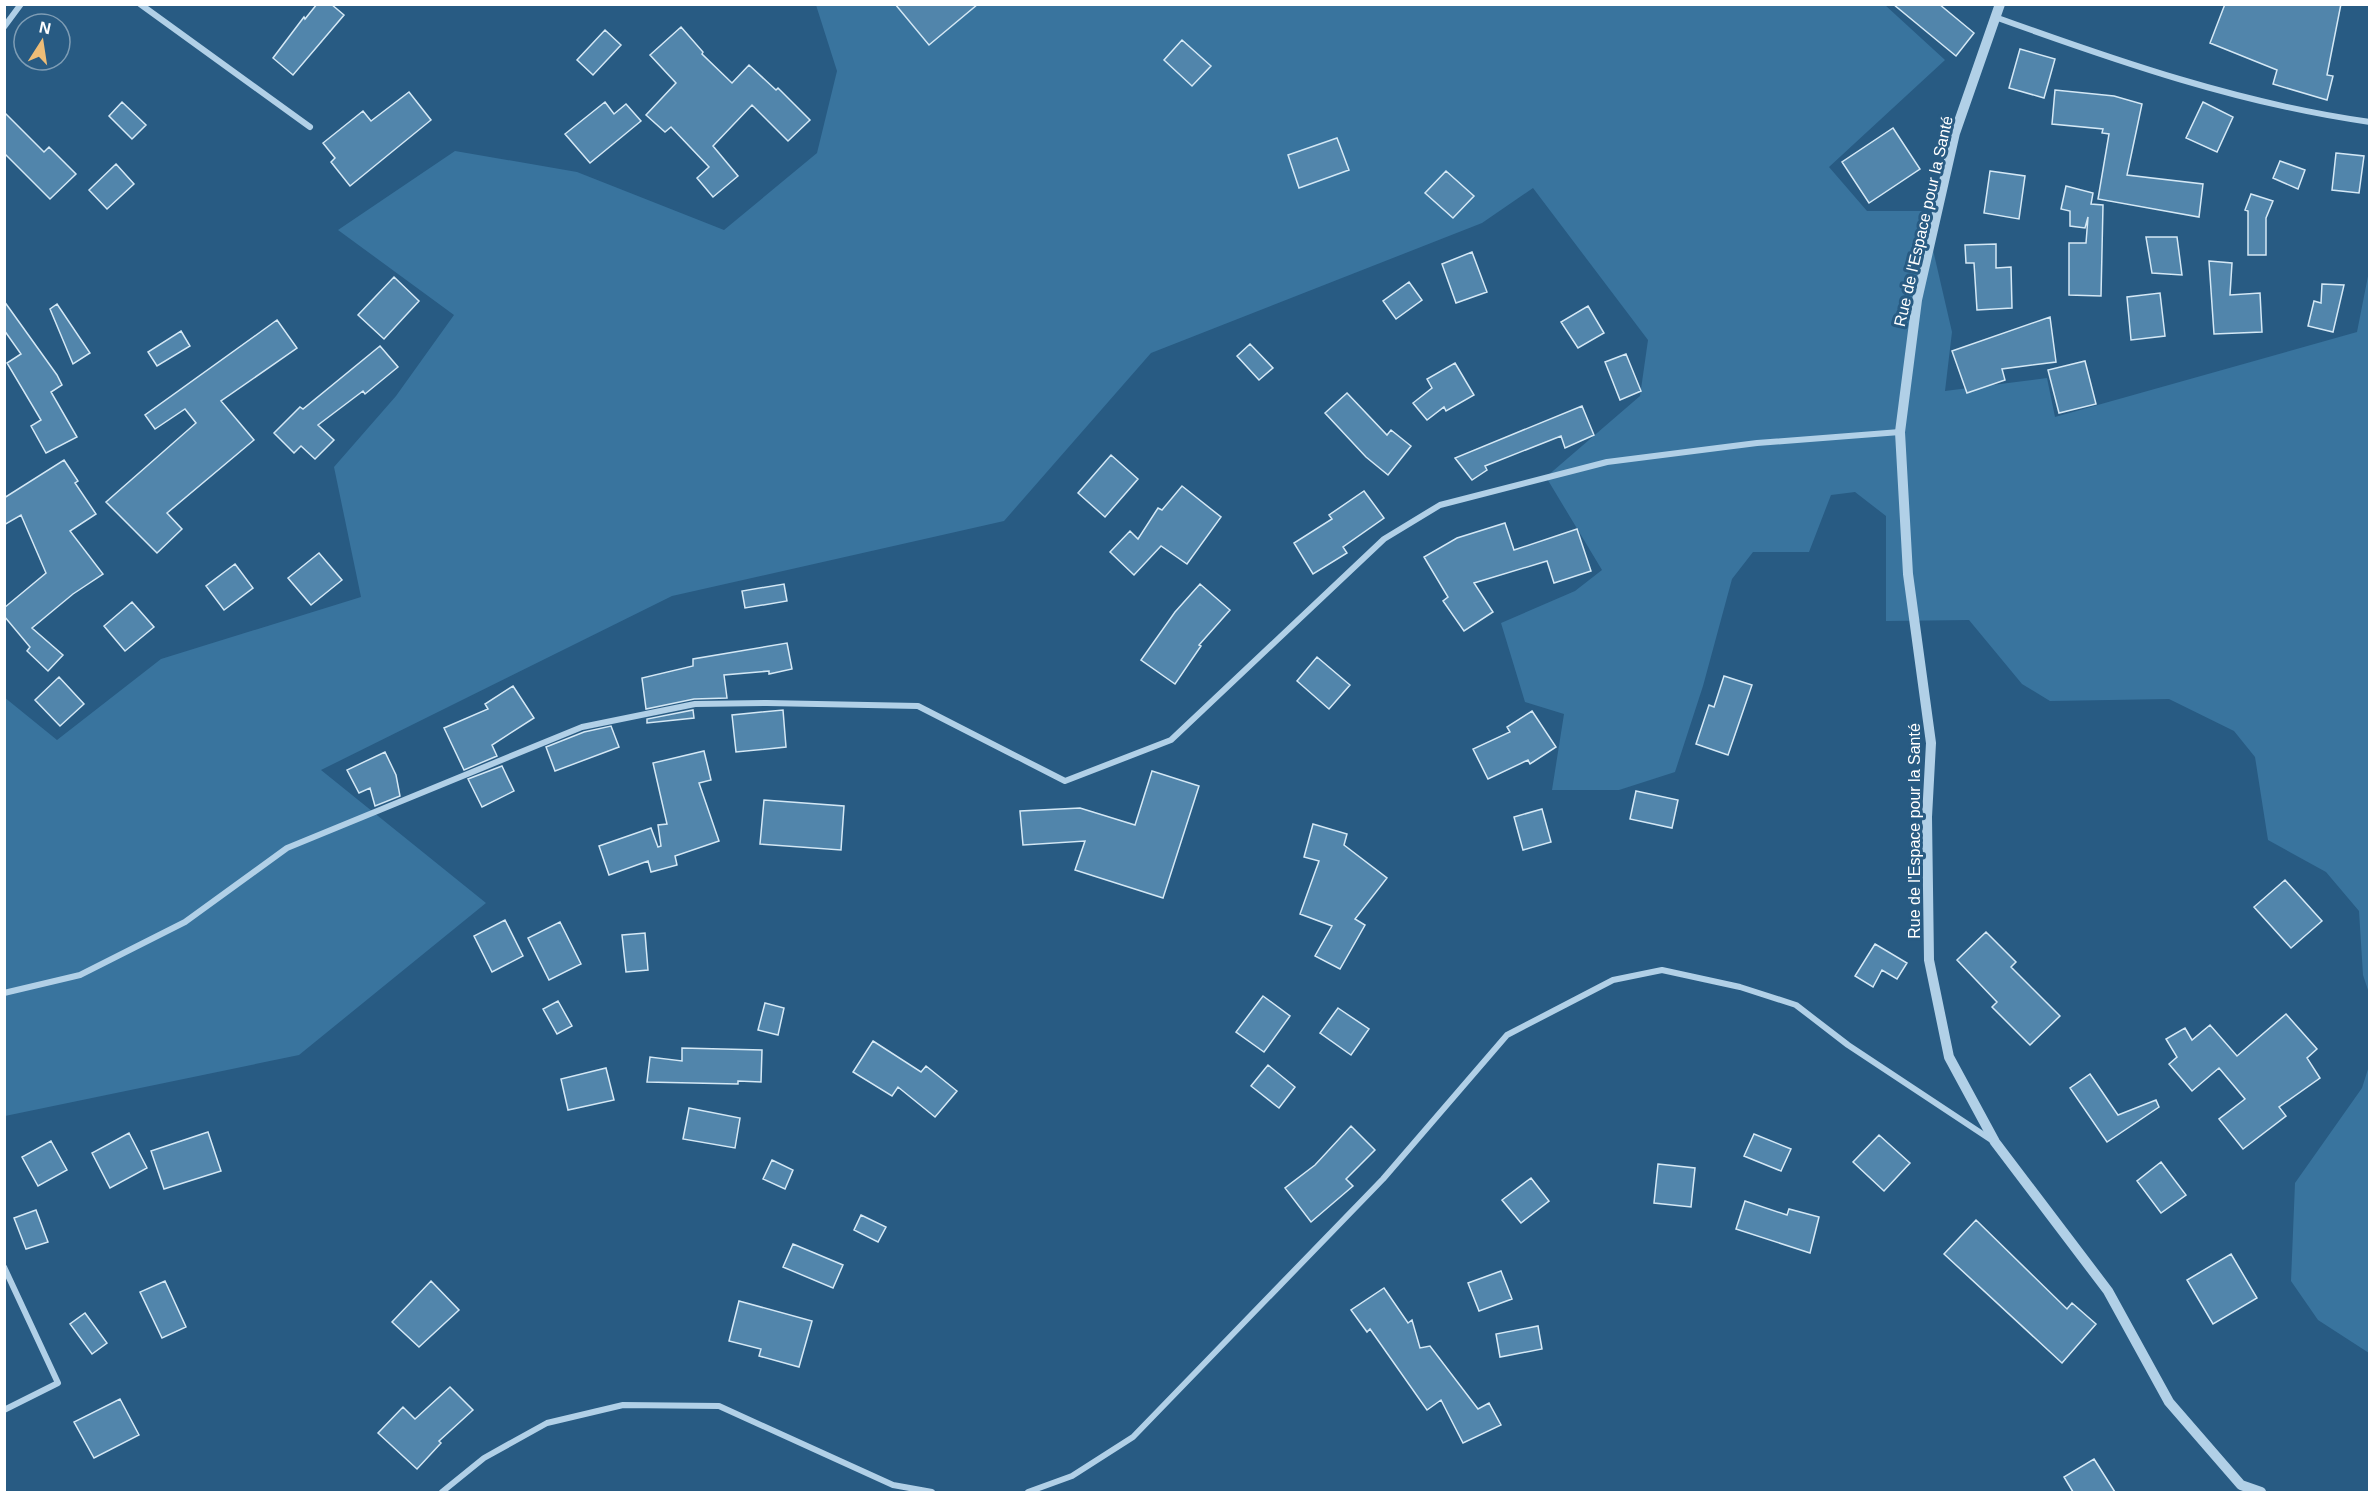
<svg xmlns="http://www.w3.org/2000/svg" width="2374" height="1497" font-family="Arial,sans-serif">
  <rect width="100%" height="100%" fill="#285b83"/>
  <!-- green -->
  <path fill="#39749e" d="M 816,5 L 1885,5 L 1945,60 L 1829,167 L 1867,211 L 1924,211 L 1952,332 L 1945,391 L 2047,378 L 2055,417 L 2357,332 L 2369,271 L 2369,993 L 2363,975 L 2359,911 L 2326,872 L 2268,840 L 2255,757 L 2234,731 L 2169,699 L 2050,701 L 2022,684 L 1969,620 L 1886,621 L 1886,516 L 1855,492 L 1831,495 L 1809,552 L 1753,552 L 1732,579 L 1703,686 L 1675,772 L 1619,790 L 1552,790 L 1564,714 L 1525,702 L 1501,623 L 1575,591 L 1602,570 L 1546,477 L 1640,396 L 1648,340 L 1533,188 L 1482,223 L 1151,353 L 1004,521 L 672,596 L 321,770 L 486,903 L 299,1055 L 5,1116 L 4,697 L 57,740 L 161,659 L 361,597 L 334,467 L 396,396 L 454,315 L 338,230 L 455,151 L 577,172 L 724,230 L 817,153 L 837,71 Z
    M 2369,1066 L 2369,1353 L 2318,1320 L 2291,1281 L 2295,1183 L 2362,1088 Z"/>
  <!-- building -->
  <path fill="#5185ab" stroke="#d4e8f5" stroke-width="1.5" d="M 317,4 L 331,4 L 344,15 L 293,75 L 273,58 L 304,17 L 305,19 Z
    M 895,4 L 978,4 L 929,45 Z
    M 1893,4 L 1939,4 L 1974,33 L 1956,56 Z
    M 2225,4 L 2341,4 L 2327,75 L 2333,76 L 2327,100 L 2273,84 L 2277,70 L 2210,43 Z
    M 681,27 L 703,52 L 702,54 L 732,83 L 749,65 L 776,90 L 778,88 L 810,120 L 788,141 L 752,105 L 713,146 L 738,176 L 713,197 L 697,178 L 709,167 L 671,127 L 665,132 L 646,115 L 676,83 L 650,55 Z
    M 605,30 L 621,45 L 593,75 L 577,60 Z
    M 1182,40 L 1211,66 L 1192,86 L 1164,60 Z
    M 2020,49 L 2055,59 L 2044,98 L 2009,88 Z
    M 2055,90 L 2114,96 L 2142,104 L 2127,175 L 2203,184 L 2199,217 L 2098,199 L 2109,134 L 2102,133 L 2103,129 L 2052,124 Z
    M 409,92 L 431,120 L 350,186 L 331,162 L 335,158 L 323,143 L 363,111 L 371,121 Z
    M 122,102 L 146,125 L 132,139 L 109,116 Z
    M 605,102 L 614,114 L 626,104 L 641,121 L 590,163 L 565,134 Z
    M 2203,102 L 2233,117 L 2217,152 L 2186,138 Z
    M 4,112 L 44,152 L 49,147 L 76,174 L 50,199 L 4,153 Z
    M 1893,128 L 1920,169 L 1869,203 L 1842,162 Z
    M 1337,138 L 1349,170 L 1299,188 L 1288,155 Z
    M 2336,153 L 2364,156 L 2359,193 L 2332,190 Z
    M 2280,161 L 2305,170 L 2298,189 L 2273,178 Z
    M 116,164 L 134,184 L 107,209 L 89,190 Z
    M 1446,171 L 1474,196 L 1453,218 L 1425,193 Z
    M 1990,171 L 2025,176 L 2019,219 L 1984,213 Z
    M 2066,186 L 2093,193 L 2091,204 L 2103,205 L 2101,296 L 2069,295 L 2069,243 L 2086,243 L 2088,217 L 2085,228 L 2070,226 L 2070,211 L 2061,209 Z
    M 2251,194 L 2273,201 L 2266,218 L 2266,255 L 2248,255 L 2248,211 L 2245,210 Z
    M 2146,237 L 2177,237 L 2182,275 L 2152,273 Z
    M 1996,244 L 1996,268 L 2011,267 L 2012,308 L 1977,310 L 1974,263 L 1966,263 L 1965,245 Z
    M 1472,252 L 1487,292 L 1456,303 L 1442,264 Z
    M 2209,261 L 2232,263 L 2230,295 L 2260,293 L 2262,332 L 2214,334 Z
    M 394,277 L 419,301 L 384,339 L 358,315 Z
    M 1409,282 L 1422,300 L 1396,319 L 1383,301 Z
    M 2322,284 L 2344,285 L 2333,332 L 2308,326 L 2314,301 L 2321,303 Z
    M 2160,293 L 2165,336 L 2131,340 L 2127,297 Z
    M 4,301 L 57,375 L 62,385 L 51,392 L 77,437 L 46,453 L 31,426 L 41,420 L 7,363 L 21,354 L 4,330 Z
    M 57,304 L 90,353 L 73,364 L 50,309 Z
    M 1588,306 L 1604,333 L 1578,348 L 1561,322 Z
    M 2050,317 L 2056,362 L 2002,369 L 2005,380 L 1967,393 L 1952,351 Z
    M 277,320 L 297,348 L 221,401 L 254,440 L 167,513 L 182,529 L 157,553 L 106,502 L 196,423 L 185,409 L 155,429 L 145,415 Z
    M 181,331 L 190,346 L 157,366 L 148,352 Z
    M 1250,344 L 1273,368 L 1259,380 L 1237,356 Z
    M 380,346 L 398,367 L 365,394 L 363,391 L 318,425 L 334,440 L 315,459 L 301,446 L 294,453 L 274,433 L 300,407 L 303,409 Z
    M 1626,354 L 1641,391 L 1620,400 L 1605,362 Z
    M 2085,361 L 2096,404 L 2059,413 L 2048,370 Z
    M 1455,363 L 1474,395 L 1446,411 L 1444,407 L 1427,420 L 1413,403 L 1432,388 L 1427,379 Z
    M 1347,393 L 1387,435 L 1391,430 L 1411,446 L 1388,475 L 1366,457 L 1325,413 Z
    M 1582,406 L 1594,435 L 1565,448 L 1561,436 L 1485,466 L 1487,470 L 1472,480 L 1455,458 Z
    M 1111,455 L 1138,479 L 1105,517 L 1078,493 Z
    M 64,460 L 78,481 L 75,483 L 96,514 L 70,531 L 103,574 L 73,594 L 32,628 L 63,655 L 48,671 L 27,651 L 30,647 L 4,616 L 4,608 L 46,573 L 21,515 L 4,525 L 4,498 Z
    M 1182,486 L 1221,517 L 1187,564 L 1161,546 L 1134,575 L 1110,552 L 1130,531 L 1138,539 L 1158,508 L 1162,510 Z
    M 1364,491 L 1384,518 L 1343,547 L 1347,553 L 1313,574 L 1294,543 L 1332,519 L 1329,515 Z
    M 1505,523 L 1514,550 L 1577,529 L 1591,571 L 1554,583 L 1547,561 L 1474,583 L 1493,612 L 1464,631 L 1443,601 L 1448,597 L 1424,557 L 1457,538 Z
    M 319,553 L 342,580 L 311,605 L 288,578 Z
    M 235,564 L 253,588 L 224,610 L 206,586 Z
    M 784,584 L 787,601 L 745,608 L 742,591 Z
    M 1200,584 L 1230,610 L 1199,645 L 1201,646 L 1175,684 L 1141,660 L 1175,612 Z
    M 132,602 L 154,627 L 125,651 L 104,626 Z
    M 787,643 L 792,669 L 769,674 L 769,671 L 724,675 L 727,698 L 694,699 L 646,709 L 642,678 L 693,666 L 693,659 Z
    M 1317,657 L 1350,685 L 1329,709 L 1297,681 Z
    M 1724,676 L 1752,685 L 1728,755 L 1696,744 L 1709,705 L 1714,707 Z
    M 59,677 L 84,704 L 60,726 L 35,700 Z
    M 513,686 L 534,718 L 492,745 L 497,756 L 464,770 L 444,728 L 488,709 L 485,704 Z
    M 693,710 L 694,718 L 647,723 L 647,719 Z
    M 783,710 L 786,747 L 736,752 L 732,715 Z
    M 1532,711 L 1556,747 L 1530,764 L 1528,760 L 1488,779 L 1473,749 L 1510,732 L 1507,727 Z
    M 611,726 L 619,747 L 555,771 L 546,747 L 584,732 Z
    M 704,751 L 711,780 L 699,783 L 719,841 L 675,856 L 677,865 L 651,872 L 648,861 L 609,875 L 599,846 L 651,828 L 658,847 L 661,846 L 658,825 L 667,824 L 653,763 Z
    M 385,752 L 396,775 L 400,796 L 375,806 L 370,788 L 359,793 L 347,770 Z
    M 502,766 L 514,791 L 482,807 L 468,779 Z
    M 1152,771 L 1199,786 L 1163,898 L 1075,870 L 1085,841 L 1023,845 L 1020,811 L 1080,808 L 1135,825 Z
    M 1636,791 L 1678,800 L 1672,828 L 1630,819 Z
    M 764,800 L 844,806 L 841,850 L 760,844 Z
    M 1542,809 L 1551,842 L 1523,850 L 1514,817 Z
    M 1313,824 L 1347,834 L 1344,845 L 1387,878 L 1355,919 L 1365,925 L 1340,969 L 1315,956 L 1332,926 L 1300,914 L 1319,861 L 1304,857 Z
    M 2285,880 L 2322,921 L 2291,948 L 2254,907 Z
    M 505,920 L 523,956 L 492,972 L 474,936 Z
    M 560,922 L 581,964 L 549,980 L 528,938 Z
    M 1986,932 L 2016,962 L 2011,967 L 2060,1016 L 2030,1045 L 1992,1007 L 1997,1002 L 1957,960 Z
    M 645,933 L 648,970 L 626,972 L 622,935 Z
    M 1875,944 L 1907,963 L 1897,979 L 1882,970 L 1873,987 L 1855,976 Z
    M 1263,996 L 1290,1016 L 1264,1052 L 1236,1032 Z
    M 558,1001 L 572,1026 L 557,1034 L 543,1009 Z
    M 765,1003 L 784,1008 L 778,1035 L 758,1030 Z
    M 1338,1008 L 1369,1029 L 1351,1055 L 1320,1033 Z
    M 2286,1014 L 2317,1049 L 2307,1058 L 2320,1078 L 2279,1107 L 2286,1116 L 2243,1149 L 2219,1119 L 2245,1099 L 2219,1068 L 2192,1091 L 2169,1064 L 2177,1057 L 2166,1039 L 2185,1028 L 2192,1040 L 2210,1025 L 2237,1056 Z
    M 873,1041 L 921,1072 L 926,1066 L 957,1091 L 935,1117 L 898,1087 L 892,1096 L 853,1072 Z
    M 682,1048 L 762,1050 L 761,1082 L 738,1081 L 738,1084 L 647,1082 L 650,1057 L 682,1061 Z
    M 1268,1065 L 1295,1087 L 1279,1108 L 1251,1086 Z
    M 606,1068 L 614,1100 L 568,1110 L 561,1079 Z
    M 2090,1074 L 2118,1115 L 2156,1100 L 2159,1107 L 2107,1142 L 2070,1088 Z
    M 689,1108 L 740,1118 L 735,1148 L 683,1139 Z
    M 1351,1126 L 1375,1150 L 1346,1179 L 1353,1186 L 1311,1222 L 1285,1188 L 1315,1165 Z
    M 208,1132 L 221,1171 L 164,1189 L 151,1151 Z
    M 129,1133 L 147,1168 L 110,1188 L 92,1153 Z
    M 1754,1134 L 1791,1149 L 1781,1171 L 1744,1156 Z
    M 1879,1135 L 1910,1163 L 1884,1191 L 1853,1162 Z
    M 51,1141 L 67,1170 L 38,1186 L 22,1157 Z
    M 772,1160 L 793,1170 L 785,1189 L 763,1179 Z
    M 2161,1162 L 2186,1195 L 2161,1213 L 2137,1181 Z
    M 1658,1164 L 1695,1168 L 1691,1207 L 1654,1203 Z
    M 1531,1178 L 1549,1201 L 1521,1223 L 1502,1200 Z
    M 1745,1201 L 1787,1215 L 1789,1209 L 1819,1217 L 1810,1253 L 1736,1229 Z
    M 36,1210 L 48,1242 L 26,1249 L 14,1218 Z
    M 861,1215 L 886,1227 L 878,1242 L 854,1230 Z
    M 1976,1220 L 2067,1309 L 2072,1303 L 2096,1324 L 2062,1363 L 1944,1254 Z
    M 793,1244 L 843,1265 L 833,1288 L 783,1267 Z
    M 2231,1254 L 2257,1298 L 2213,1324 L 2187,1280 Z
    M 1501,1271 L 1512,1299 L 1479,1311 L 1468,1283 Z
    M 165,1281 L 186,1327 L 162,1338 L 140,1292 Z
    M 431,1281 L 459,1310 L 419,1347 L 392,1322 Z
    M 1384,1288 L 1408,1323 L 1412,1320 L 1420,1348 L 1430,1346 L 1478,1409 L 1489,1403 L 1501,1425 L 1463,1443 L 1441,1400 L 1427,1410 L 1370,1329 L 1367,1332 L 1351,1310 Z
    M 739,1301 L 812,1321 L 799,1367 L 759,1356 L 761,1349 L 729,1341 Z
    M 85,1313 L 107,1343 L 92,1354 L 70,1324 Z
    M 1538,1326 L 1542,1349 L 1500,1357 L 1496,1334 Z
    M 450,1387 L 473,1410 L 439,1441 L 441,1443 L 417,1469 L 378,1433 L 403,1407 L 415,1419 Z
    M 120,1399 L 139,1435 L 94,1458 L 74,1422 Z
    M 2094,1459 L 2115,1492 L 2073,1492 L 2064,1477 Z"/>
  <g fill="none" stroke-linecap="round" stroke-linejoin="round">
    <!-- minor -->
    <path stroke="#b1d0e7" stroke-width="6" d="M 140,4 L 310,127
      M 1995,17 C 2117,61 2241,104 2370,122
      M 4,27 L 21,4
      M 4,993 L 80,975 L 185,922 L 287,848 L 582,727 L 695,704 L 767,703 L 918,706 L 1065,781 L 1171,740 L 1384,539 L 1440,505 L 1607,462 L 1757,443 L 1900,432
      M 4,1267 L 58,1383 L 4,1410
      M 442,1492 L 484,1458 L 547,1423 L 623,1405 L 719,1406 L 893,1485 L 932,1492
      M 1028,1492 L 1072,1476 L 1133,1437 L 1383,1179 L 1507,1035 L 1613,980 L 1662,970 L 1740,987 L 1796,1005 L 1848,1045 L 1990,1139"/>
    <!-- tertiary -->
    <path stroke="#b1d0e7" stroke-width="10" d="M 2000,4 L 1955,133 L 1917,300 L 1900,432 L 1908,574 L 1931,743 L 1927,817 L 1929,960 L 1949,1057 L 1995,1142 L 2108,1291 L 2169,1402 L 2241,1485 L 2261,1492"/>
  </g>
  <g text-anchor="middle" stroke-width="6" stroke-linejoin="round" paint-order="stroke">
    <!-- street labels -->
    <g font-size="16" fill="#fff" stroke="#285b83">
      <text transform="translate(1923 221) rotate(-77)" y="6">Rue de l'Espace pour la Santé</text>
      <text transform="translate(1914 831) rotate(-90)" y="6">Rue de l'Espace pour la Santé</text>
    </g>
  </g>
  <!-- border -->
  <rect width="2374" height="1497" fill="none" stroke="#ffffff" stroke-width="12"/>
  <!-- north arrow -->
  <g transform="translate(42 42) rotate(12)"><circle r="28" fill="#285b83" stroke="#7e9db5" stroke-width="1.5"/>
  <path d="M0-4.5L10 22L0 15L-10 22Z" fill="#eebd77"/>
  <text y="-9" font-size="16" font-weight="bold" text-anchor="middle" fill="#ffffff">N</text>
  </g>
</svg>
